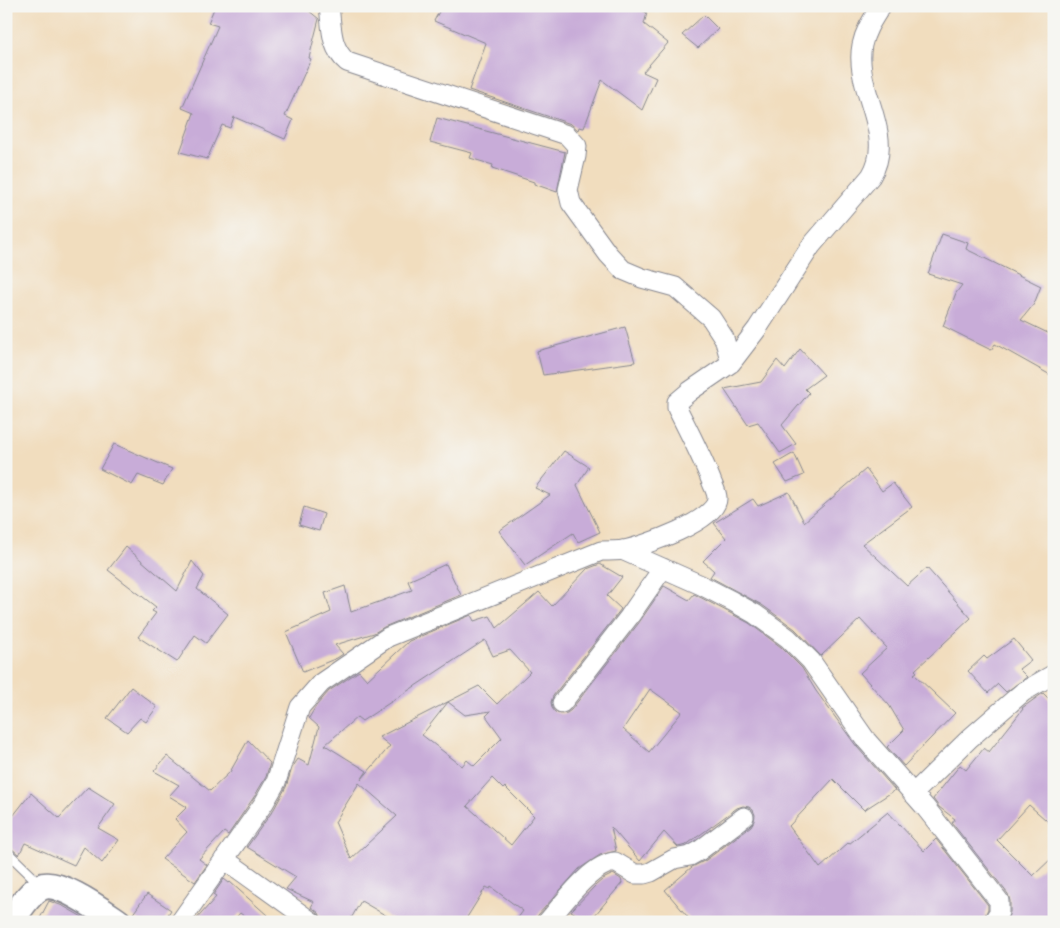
<svg xmlns="http://www.w3.org/2000/svg" width="1060" height="928" font-family="'Comic Neue',sans-serif">
  <rect width="100%" height="100%" fill="#f6f6f2"/>
  <filter id="ink" filterUnits="userSpaceOnUse"><feTurbulence type="fractalNoise" baseFrequency=".02" numOctaves="2"/><feDisplacementMap in="SourceGraphic" scale="10" xChannelSelector="R" yChannelSelector="G"/><feConvolveMatrix kernelMatrix="1 2 1 2 8 2 1 2 1" color-interpolation-filters="sRGB"/></filter>
  <filter id="wash" filterUnits="userSpaceOnUse"><feTurbulence type="fractalNoise" baseFrequency=".0096" numOctaves="4" result="noise"/><feDisplacementMap in="SourceGraphic" scale="20" xChannelSelector="R" yChannelSelector="G"/><feGaussianBlur stdDeviation="1.12" result="paint"/><feColorMatrix in="noise" values="0 0 0 0 0 0 0 0 0 0 0 0 0 0 0 0 0 1.4 0 .05"/><feComposite in="paint" operator="in"/></filter>
  <g filter="url(#wash)">
    <rect width="100%" height="100%" fill="#f1ddbe"/>
    <g id="blocks">
      <!-- building -->
      <path fill="#c8acd8" fill-rule="evenodd" d="M 215,6 L 303,6 L 319,19 L 309,58 L 311,59 L 285,116 L 293,120 L 285,139 L 234,117 L 230,128 L 222,125 L 207,159 L 180,152 L 194,113 L 182,108 L 218,26 L 208,23 Z
        M 442,6 L 634,6 L 647,13 L 644,24 L 668,43 L 643,72 L 656,78 L 642,110 L 602,80 L 584,128 L 579,127 L 578,130 L 571,124 L 469,90 L 486,43 L 434,21 Z
        M 704,15 L 718,29 L 698,48 L 682,35 Z
        M 437,118 L 565,152 L 557,192 L 534,184 L 534,182 L 492,168 L 493,165 L 470,158 L 472,153 L 430,142 Z
        M 942,234 L 968,243 L 966,249 L 1041,286 L 1034,304 L 1021,320 L 1054,336 L 1054,377 L 995,344 L 991,350 L 943,326 L 956,293 L 962,285 L 928,274 Z
        M 625,327 L 635,362 L 543,375 L 537,351 Z
        M 800,349 L 824,375 L 805,389 L 809,393 L 782,425 L 796,444 L 780,453 L 758,422 L 748,425 L 724,389 L 761,382 L 777,360 L 785,369 Z
        M 114,444 L 172,469 L 163,485 L 138,475 L 132,485 L 100,469 Z
        M 564,451 L 589,467 L 577,485 L 600,532 L 578,542 L 573,533 L 525,565 L 499,531 L 550,495 L 535,488 Z
        M 794,453 L 804,475 L 787,482 L 775,464 Z
        M 866,469 L 882,491 L 893,483 L 912,507 L 862,544 L 907,586 L 927,568 L 971,618 L 915,670 L 917,672 L 914,674 L 955,713 L 904,766 L 887,747 L 904,730 L 889,705 L 860,673 L 887,648 L 860,619 L 821,656 L 795,629 L 762,605 L 710,577 L 714,571 L 703,561 L 726,538 L 714,523 L 753,499 L 758,506 L 789,492 L 804,522 Z
        M 304,507 L 324,514 L 319,531 L 299,525 Z
        M 126,547 L 177,591 L 192,561 L 204,576 L 197,589 L 228,614 L 206,643 L 195,635 L 177,662 L 138,637 L 156,613 L 152,611 L 156,607 L 108,570 Z
        M 446,564 L 461,595 L 384,627 L 374,633 L 335,645 L 343,654 L 337,658 L 303,672 L 286,632 L 331,612 L 325,593 L 345,586 L 351,612 L 412,590 L 408,581 Z
        M 600,564 L 622,577 L 607,596 L 621,609 L 553,696 L 551,702 L 552,708 L 555,712 L 561,714 L 567,713 L 571,710 L 638,624 L 664,586 L 689,600 L 694,594 L 696,595 L 749,623 L 781,647 L 802,668 L 816,691 L 857,747 L 895,790 L 864,810 L 833,779 L 789,826 L 820,868 L 848,843 L 849,844 L 888,812 L 924,851 L 936,839 L 988,905 L 988,909 L 982,922 L 692,922 L 665,890 L 692,867 L 706,860 L 751,826 L 754,821 L 755,815 L 753,810 L 749,807 L 743,806 L 737,808 L 686,845 L 678,847 L 664,832 L 640,861 L 611,827 L 616,851 L 600,855 L 579,869 L 538,915 L 536,922 L 515,922 L 523,911 L 491,887 L 490,889 L 486,887 L 464,922 L 397,922 L 361,901 L 349,922 L 323,922 L 319,913 L 311,907 L 314,902 L 286,889 L 296,877 L 247,847 L 274,809 L 286,787 L 292,768 L 298,759 L 309,765 L 319,727 L 309,718 L 316,706 L 329,691 L 359,671 L 367,680 L 409,641 L 471,615 L 474,621 L 490,616 L 497,628 L 539,592 L 552,606 L 587,569 ZM 485,640 L 493,656 L 510,650 L 530,672 L 497,704 L 479,686 L 379,737 L 390,746 L 361,780 L 367,771 L 325,745 L 357,717 L 362,721 ZM 650,689 L 682,712 L 649,752 L 623,729 ZM 448,702 L 465,715 L 491,711 L 486,716 L 502,738 L 474,766 L 467,760 L 462,766 L 422,735 ZM 492,778 L 503,789 L 505,787 L 534,816 L 511,845 L 467,806 ZM 359,783 L 397,816 L 351,859 L 335,822 Z
        M 1014,639 L 1031,660 L 1019,669 L 1027,677 L 1006,692 L 998,684 L 988,693 L 968,671 L 984,656 L 987,659 Z
        M 131,687 L 157,707 L 146,722 L 140,718 L 127,732 L 107,718 Z
        M 1043,693 L 1054,704 L 1054,827 L 1029,805 L 997,840 L 1033,876 L 1054,856 L 1054,922 L 1006,922 L 1010,912 L 1010,901 L 1008,894 L 952,823 L 955,819 L 939,807 L 933,799 L 960,765 L 966,770 L 984,748 L 989,752 L 1023,709 L 1022,708 Z
        M 248,740 L 270,763 L 266,777 L 254,797 L 228,835 L 224,832 L 199,859 L 207,865 L 195,882 L 162,859 L 187,832 L 175,819 L 187,807 L 169,796 L 179,785 L 154,771 L 167,756 L 210,791 L 230,772 Z
        M 88,787 L 115,804 L 98,828 L 119,840 L 102,863 L 84,847 L 74,865 L 25,843 L 19,855 L 10,847 L 6,845 L 6,825 L 31,793 L 59,818 Z
        M 613,874 L 621,879 L 622,883 L 589,922 L 571,911 L 595,886 L 603,879 Z
        M 224,879 L 229,883 L 230,882 L 267,915 L 262,922 L 252,922 L 240,913 L 232,922 L 194,922 L 216,897 L 213,895 Z
        M 147,894 L 171,910 L 163,922 L 142,922 L 132,915 Z
        M 49,901 L 63,906 L 91,922 L 38,922 Z"/>
    </g>
  </g>
  <g filter="url(#ink)">
    <use href="#blocks" fill-opacity="0" stroke="#86868e" stroke-width="1"/>
    <g fill="none" stroke-linecap="round" stroke-linejoin="round">
      <!-- lane casing -->
      <g stroke="#86868e" stroke-width="11">
        <path id="lane" d="M 6,851 L 40,884"/>
      </g>
      <!-- street casing -->
      <g stroke="#86868e" stroke-width="21">
        <path id="street" d="M 329,6 C 332,28 330,47 347,62 L 567,135 L 577,146 L 576,156 L 568,190 L 571,203 L 608,254 L 623,270 L 642,278 L 675,287 L 711,318 L 724,338 L 731,363
          M 622,550 L 701,585 L 732,601 L 755,614 L 788,638 L 811,661 L 866,740 L 925,807 L 999,901 L 999,912 L 993,922
          M 562,703 L 629,617 L 663,568
          M 913,794 L 970,738 L 1023,692 L 1054,674
          M 224,859 L 312,922
          M 180,922 L 264,803 L 276,782 L 300,707 L 321,683 L 388,637 L 601,551 C 608,551 616,551 624,550 C 643,546 718,521 717,498 C 717,492 713,486 711,480 C 701,455 689,432 677,408 L 677,402 L 690,391 L 731,363 L 757,329 L 811,246 L 871,176 C 897,134 853,89 862,45 C 865,30 873,19 881,6
          M 547,922 C 563,904 591,864 615,862 L 635,874 L 644,874 L 651,872 L 674,859 L 690,856 L 699,851 L 744,817"/>
      </g>
      <!-- secondary casing -->
      <g stroke="#86868e" stroke-width="29">
        <path id="secondary" d="M 10,922 C 19,911 28,893 41,887 C 58,879 103,912 118,922"/>
      </g>
      <!-- lane -->
      <use href="#lane" stroke="#fff" stroke-width="9"/>
      <!-- street -->
      <use href="#street" stroke="#fff" stroke-width="19"/>
      <!-- secondary -->
      <use href="#secondary" stroke="#fff" stroke-width="26"/>
    </g>
  </g>
  <!-- margin -->
  <rect width="1060" height="928" fill="none" stroke="#f6f6f2" stroke-width="25"/>
</svg>
